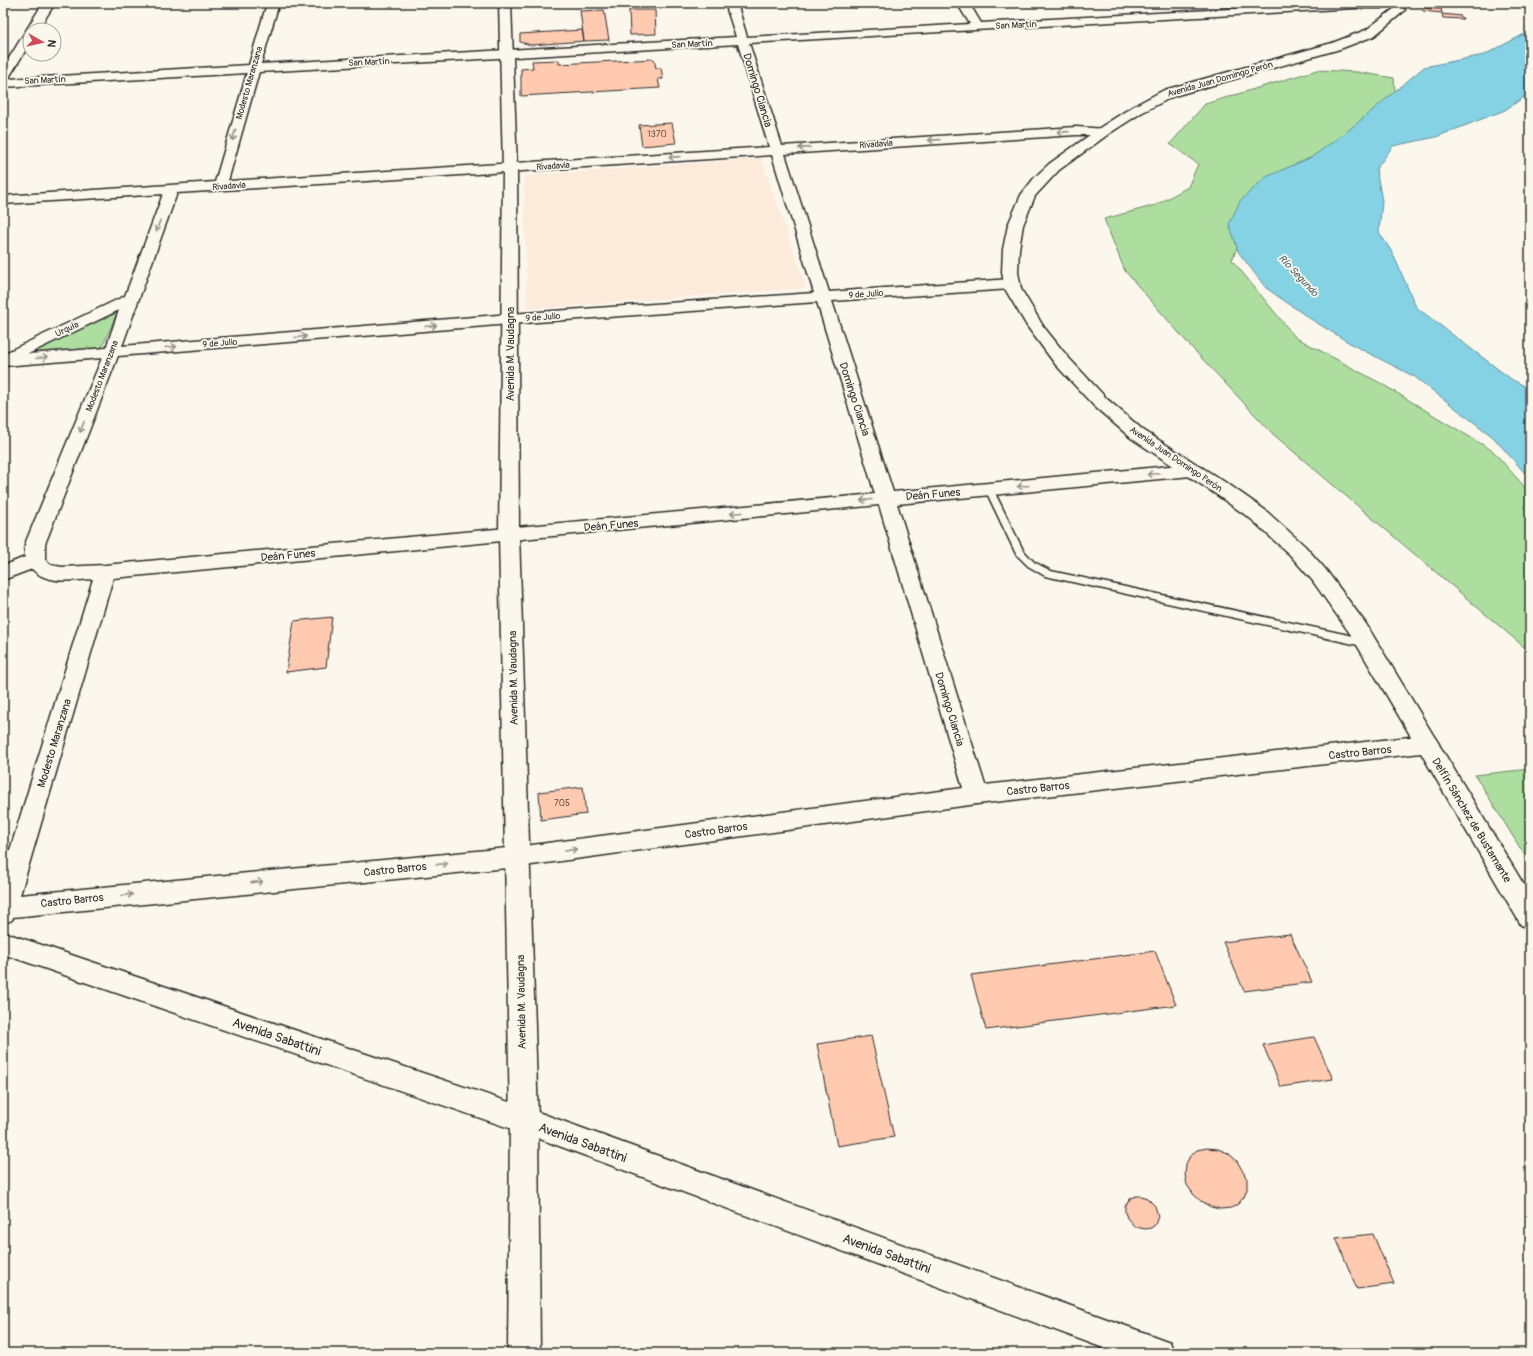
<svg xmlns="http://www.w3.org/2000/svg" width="1533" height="1356" font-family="Pangolin,sans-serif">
  <rect width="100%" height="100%" fill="#fbf7ec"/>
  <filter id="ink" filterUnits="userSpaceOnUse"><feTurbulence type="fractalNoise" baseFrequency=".025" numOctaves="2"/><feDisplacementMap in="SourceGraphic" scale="8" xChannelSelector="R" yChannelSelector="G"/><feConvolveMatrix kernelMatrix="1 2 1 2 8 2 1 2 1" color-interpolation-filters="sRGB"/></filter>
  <g filter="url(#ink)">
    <!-- built -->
    <path fill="#fceada" d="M 761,158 L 806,288 L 527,309 L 524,176 Z"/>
    <!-- green -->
    <path fill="#adde9f" stroke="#6c8465" d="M 1317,70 L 1357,72 L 1394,78 L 1396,103 L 1252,211 L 1232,260 L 1295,337 L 1382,384 L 1493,451 L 1530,493 L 1530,652 L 1274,435 L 1193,349 L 1125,271 L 1104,219 L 1156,205 L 1188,187 L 1198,164 L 1170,144 L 1205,104 Z
      M 117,313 L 101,350 L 20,355 Z
      M 1530,769 L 1530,864 L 1475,775 Z"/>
    <!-- water -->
    <path fill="#85d2e4" stroke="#618f9a" d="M 1530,31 L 1530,93 L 1505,110 L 1436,137 L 1393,146 L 1376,169 L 1382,201 L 1379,232 L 1393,254 L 1416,307 L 1511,379 L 1530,389 L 1530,479 L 1493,437 L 1415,377 L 1353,345 L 1309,318 L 1266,288 L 1239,253 L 1229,224 L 1240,201 L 1266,177 L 1312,157 L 1350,129 L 1424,67 L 1484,55 Z"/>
    <!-- building -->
    <path fill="#ffcab0" stroke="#2b2b2b" d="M 1421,8 L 1441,9 L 1442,13 L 1423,11 Z
      M 604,10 L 609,40 L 584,41 L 580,11 Z
      M 629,10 L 655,10 L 656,34 L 630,35 Z
      M 1442,14 L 1461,16 L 1463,19 L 1443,18 Z
      M 582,30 L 584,41 L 531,45 L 520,42 L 520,34 Z
      M 654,59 L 656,68 L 661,68 L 663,79 L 658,79 L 660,88 L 521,96 L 521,69 L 533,68 L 532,61 L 559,60 L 559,64 Z
      M 672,123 L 676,143 L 642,146 L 639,125 Z
      M 332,617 L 326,667 L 286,672 L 294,621 Z
      M 583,787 L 586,814 L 541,820 L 539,792 Z
      M 1290,934 L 1312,982 L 1244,991 L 1223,942 Z
      M 1155,951 L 1176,1005 L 986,1030 L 971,975 Z
      M 871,1036 L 894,1137 L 837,1146 L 817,1044 Z
      M 1314,1037 L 1333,1079 L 1281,1087 L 1263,1045 Z
      M 1207,1148 L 1218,1149 L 1228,1153 L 1237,1161 L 1247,1179 L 1247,1189 L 1244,1197 L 1238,1204 L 1231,1208 L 1221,1209 L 1211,1207 L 1202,1202 L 1194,1195 L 1187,1185 L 1185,1174 L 1186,1164 L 1190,1156 L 1197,1150 Z
      M 1136,1196 L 1141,1196 L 1147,1198 L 1155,1206 L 1158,1216 L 1155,1225 L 1151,1228 L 1146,1229 L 1135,1227 L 1127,1218 L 1125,1212 L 1125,1206 L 1131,1198 Z
      M 1373,1234 L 1394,1284 L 1357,1289 L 1336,1238 Z"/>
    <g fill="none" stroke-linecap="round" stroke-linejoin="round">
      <!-- lane casing -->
      <g stroke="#2b2b2b" stroke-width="3">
        <path id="lane" d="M 989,486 L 993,489 L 1023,550 L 1034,562 L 1051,571 L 1367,639 L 1372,643 L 1367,647 L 1045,576 L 1028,566 L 1016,554 L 985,489 Z"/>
      </g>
      <!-- street casing -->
      <g stroke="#2b2b2b" stroke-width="3">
        <path id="street" d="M 43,3 L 55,3 L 38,30 L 30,30 L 30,43 L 8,79 L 249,65 L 267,3 L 279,3 L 261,64 L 736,37 L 725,3 L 737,3 L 747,37 L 970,24 L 957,3 L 969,3 L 981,23 L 1332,3 L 1385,3 L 1387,5 L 1385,7 L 1381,8 L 1355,8 L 749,43 L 782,146 L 1076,127 L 1107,129 L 1108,132 L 1107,135 L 1076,135 L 785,154 L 829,292 L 1011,279 L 1016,281 L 1019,284 L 1016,287 L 1011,289 L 832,301 L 893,492 L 1191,464 L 1197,466 L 1200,470 L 1197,474 L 1191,476 L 897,504 L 985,785 L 1427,735 L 1435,738 L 1530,895 L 1530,928 L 1521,925 L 1421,753 L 977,804 L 517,867 L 13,917 L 12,920 L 3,924 L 3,873 L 93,579 C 73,580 47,585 32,569 L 3,580 L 3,566 L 25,557 L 25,544 L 102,358 L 3,366 L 3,356 L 5,353 L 125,296 L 163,194 L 3,204 L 3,196 L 215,182 L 247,73 L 3,87 L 3,68 ZM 738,44 L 769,147 L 228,181 L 259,72 ZM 772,155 L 814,293 L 510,314 L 122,346 L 177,193 ZM 817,302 L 875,494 L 105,565 L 62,567 L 51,565 L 45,559 L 45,544 L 118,356 L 510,324 ZM 119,310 L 106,348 L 28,354 ZM 879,505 L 963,788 L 517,847 L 20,895 L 113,578 Z
          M 3,932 L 524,1107 L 1159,1338 L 1170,1342 L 1174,1353 L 1117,1353 L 524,1133 L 3,954 Z"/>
      </g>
      <!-- secondary casing -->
      <g stroke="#2b2b2b" stroke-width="3">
        <path id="secondary" d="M 499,3 L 511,3 L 517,169 L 519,534 L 538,1120 L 540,1353 L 508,1353 L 510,1120 L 499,534 L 503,169 Z
          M 1399,6 L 1403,8 L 1405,10 L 1403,12 L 1374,36 L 1340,49 L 1174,96 L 1141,113 L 1110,133 L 1059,170 L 1035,196 L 1023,225 L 1019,249 L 1018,272 L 1021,289 L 1043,326 L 1067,356 L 1107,399 L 1143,430 L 1231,486 L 1265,510 L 1305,546 L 1326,570 L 1366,624 L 1435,738 L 1439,744 L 1435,750 L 1427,753 L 1419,750 L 1351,635 L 1312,580 L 1290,555 L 1251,519 L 1217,495 L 1131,438 L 1094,406 L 1055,364 L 1027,326 L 1005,289 L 1002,272 L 1003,249 L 1008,225 L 1021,195 L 1035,177 L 1049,164 L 1101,127 L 1132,107 L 1164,90 L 1332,43 L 1366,30 L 1395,8 Z"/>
      </g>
      <!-- lane -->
      <use href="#lane" fill="#fbf7ec" fill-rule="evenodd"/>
      <!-- street -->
      <use href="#street" fill="#fbf7ec" fill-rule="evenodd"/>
      <!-- secondary -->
      <use href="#secondary" fill="#fbf7ec" fill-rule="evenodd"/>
    </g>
    <!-- one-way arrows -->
    <defs><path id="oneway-shaft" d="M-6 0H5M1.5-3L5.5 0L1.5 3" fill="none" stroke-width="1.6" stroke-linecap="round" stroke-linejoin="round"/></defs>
    <g stroke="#93918c">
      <use href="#oneway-shaft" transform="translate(1063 132) rotate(176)"/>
      <use href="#oneway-shaft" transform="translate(234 135) rotate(106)"/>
      <use href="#oneway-shaft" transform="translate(934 140) rotate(176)"/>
      <use href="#oneway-shaft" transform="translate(804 148) rotate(176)"/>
      <use href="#oneway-shaft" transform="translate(674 157) rotate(176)"/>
      <use href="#oneway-shaft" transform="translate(158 226) rotate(110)"/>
      <use href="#oneway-shaft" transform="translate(431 326) rotate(-5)"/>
      <use href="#oneway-shaft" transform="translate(301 337) rotate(-5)"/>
      <use href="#oneway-shaft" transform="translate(171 347) rotate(-5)"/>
      <use href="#oneway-shaft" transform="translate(42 358) rotate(-5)"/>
      <use href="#oneway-shaft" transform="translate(82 427) rotate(112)"/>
      <use href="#oneway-shaft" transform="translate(1153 474) rotate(175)"/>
      <use href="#oneway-shaft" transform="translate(1023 486) rotate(175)"/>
      <use href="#oneway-shaft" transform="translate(866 500) rotate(175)"/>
      <use href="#oneway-shaft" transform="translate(736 513) rotate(175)"/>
      <use href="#oneway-shaft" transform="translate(571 850) rotate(-8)"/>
      <use href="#oneway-shaft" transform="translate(442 864) rotate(-6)"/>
      <use href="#oneway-shaft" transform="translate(257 882) rotate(-6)"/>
      <use href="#oneway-shaft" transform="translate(127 895) rotate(-6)"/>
    </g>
  </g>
  <g text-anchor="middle" stroke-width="3.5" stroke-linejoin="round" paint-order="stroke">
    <!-- far-street labels -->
    <g font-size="9" fill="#2b2b2b" stroke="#fbf7ec">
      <text transform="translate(1016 25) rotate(-3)" y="3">San Martín</text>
      <text transform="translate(692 44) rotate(-3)" y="3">San Martín</text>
      <text transform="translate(369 62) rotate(-3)" y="3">San Martín</text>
      <text transform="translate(1220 79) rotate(-16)" y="3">Avenida Juan Domingo Perón</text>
      <text transform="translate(45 80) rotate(-3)" y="3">San Martín</text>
      <text transform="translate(249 83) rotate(-74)" y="3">Modesto Maranzana</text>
      <text transform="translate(876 144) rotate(-4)" y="3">Rivadavia</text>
      <text transform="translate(553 166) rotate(-4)" y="3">Rivadavia</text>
      <text transform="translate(229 186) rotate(-4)" y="3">Rivadavia</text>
      <text transform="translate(866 294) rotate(-4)" y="3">9 de Julio</text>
      <text transform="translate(543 317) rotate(-4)" y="3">9 de Julio</text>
      <text transform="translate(67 329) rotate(-25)" y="3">Urquía</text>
      <text transform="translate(220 343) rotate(-5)" y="3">9 de Julio</text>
      <text transform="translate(102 376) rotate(-69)" y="3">Modesto Maranzana</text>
      <text transform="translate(1176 459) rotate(34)" y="3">Avenida Juan Domingo Perón</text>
    </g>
    <!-- number labels -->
    <g font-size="9" fill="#60534c">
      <text x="657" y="137">1370</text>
      <text x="562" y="806">705</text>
    </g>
    <!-- far-water labels -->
    <g font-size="10" font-style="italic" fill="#465d62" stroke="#fbf7ec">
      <text transform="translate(1299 275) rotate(47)" y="4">Río Segundo</text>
    </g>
    <!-- street labels -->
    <g font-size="11" fill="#2b2b2b" stroke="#fbf7ec">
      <text transform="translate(758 90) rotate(73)" y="4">Domingo Ciancia</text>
      <text transform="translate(510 354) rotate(-90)" y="4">Avenida M. Vaudagna</text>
      <text transform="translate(855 399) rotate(72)" y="4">Domingo Ciancia</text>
      <text transform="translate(933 494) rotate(-5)" y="4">Deán Funes</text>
      <text transform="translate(611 525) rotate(-5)" y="4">Deán Funes</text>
      <text transform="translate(288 555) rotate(-5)" y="4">Deán Funes</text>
      <text transform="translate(513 678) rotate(-91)" y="4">Avenida M. Vaudagna</text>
      <text transform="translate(950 709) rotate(73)" y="4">Domingo Ciancia</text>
      <text transform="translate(54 743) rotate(-73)" y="4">Modesto Maranzana</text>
      <text transform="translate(1360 752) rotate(-6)" y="4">Castro Barros</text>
      <text transform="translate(1038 788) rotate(-6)" y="4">Castro Barros</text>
      <text transform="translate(1472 820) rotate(59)" y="4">Delfín Sánchez de Bustamante</text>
      <text transform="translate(716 830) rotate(-8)" y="4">Castro Barros</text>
      <text transform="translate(395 869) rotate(-6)" y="4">Castro Barros</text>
      <text transform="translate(72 900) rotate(-6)" y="4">Castro Barros</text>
      <text transform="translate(521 1002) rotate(-91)" y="4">Avenida M. Vaudagna</text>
    </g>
    <!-- near-street labels -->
    <g font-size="13" fill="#2b2b2b" stroke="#fbf7ec">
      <text transform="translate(277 1036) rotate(19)" y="5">Avenida Sabattini</text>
      <text transform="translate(583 1142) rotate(20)" y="5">Avenida Sabattini</text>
      <text transform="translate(887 1253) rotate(20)" y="5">Avenida Sabattini</text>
    </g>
  </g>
  <!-- margin -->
  <rect width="1533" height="1356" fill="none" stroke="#fbf7ec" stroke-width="16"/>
  <rect x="8" y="8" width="1517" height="1340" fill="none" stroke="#2b2b2b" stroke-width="1.5" filter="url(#ink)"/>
  <!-- north arrow -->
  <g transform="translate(42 42) rotate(98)"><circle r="19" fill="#fbf7ec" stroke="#a8a59f"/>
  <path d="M0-3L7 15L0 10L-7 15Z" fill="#d1495b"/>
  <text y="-6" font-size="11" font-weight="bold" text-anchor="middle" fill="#2b2b2b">N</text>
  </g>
</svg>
